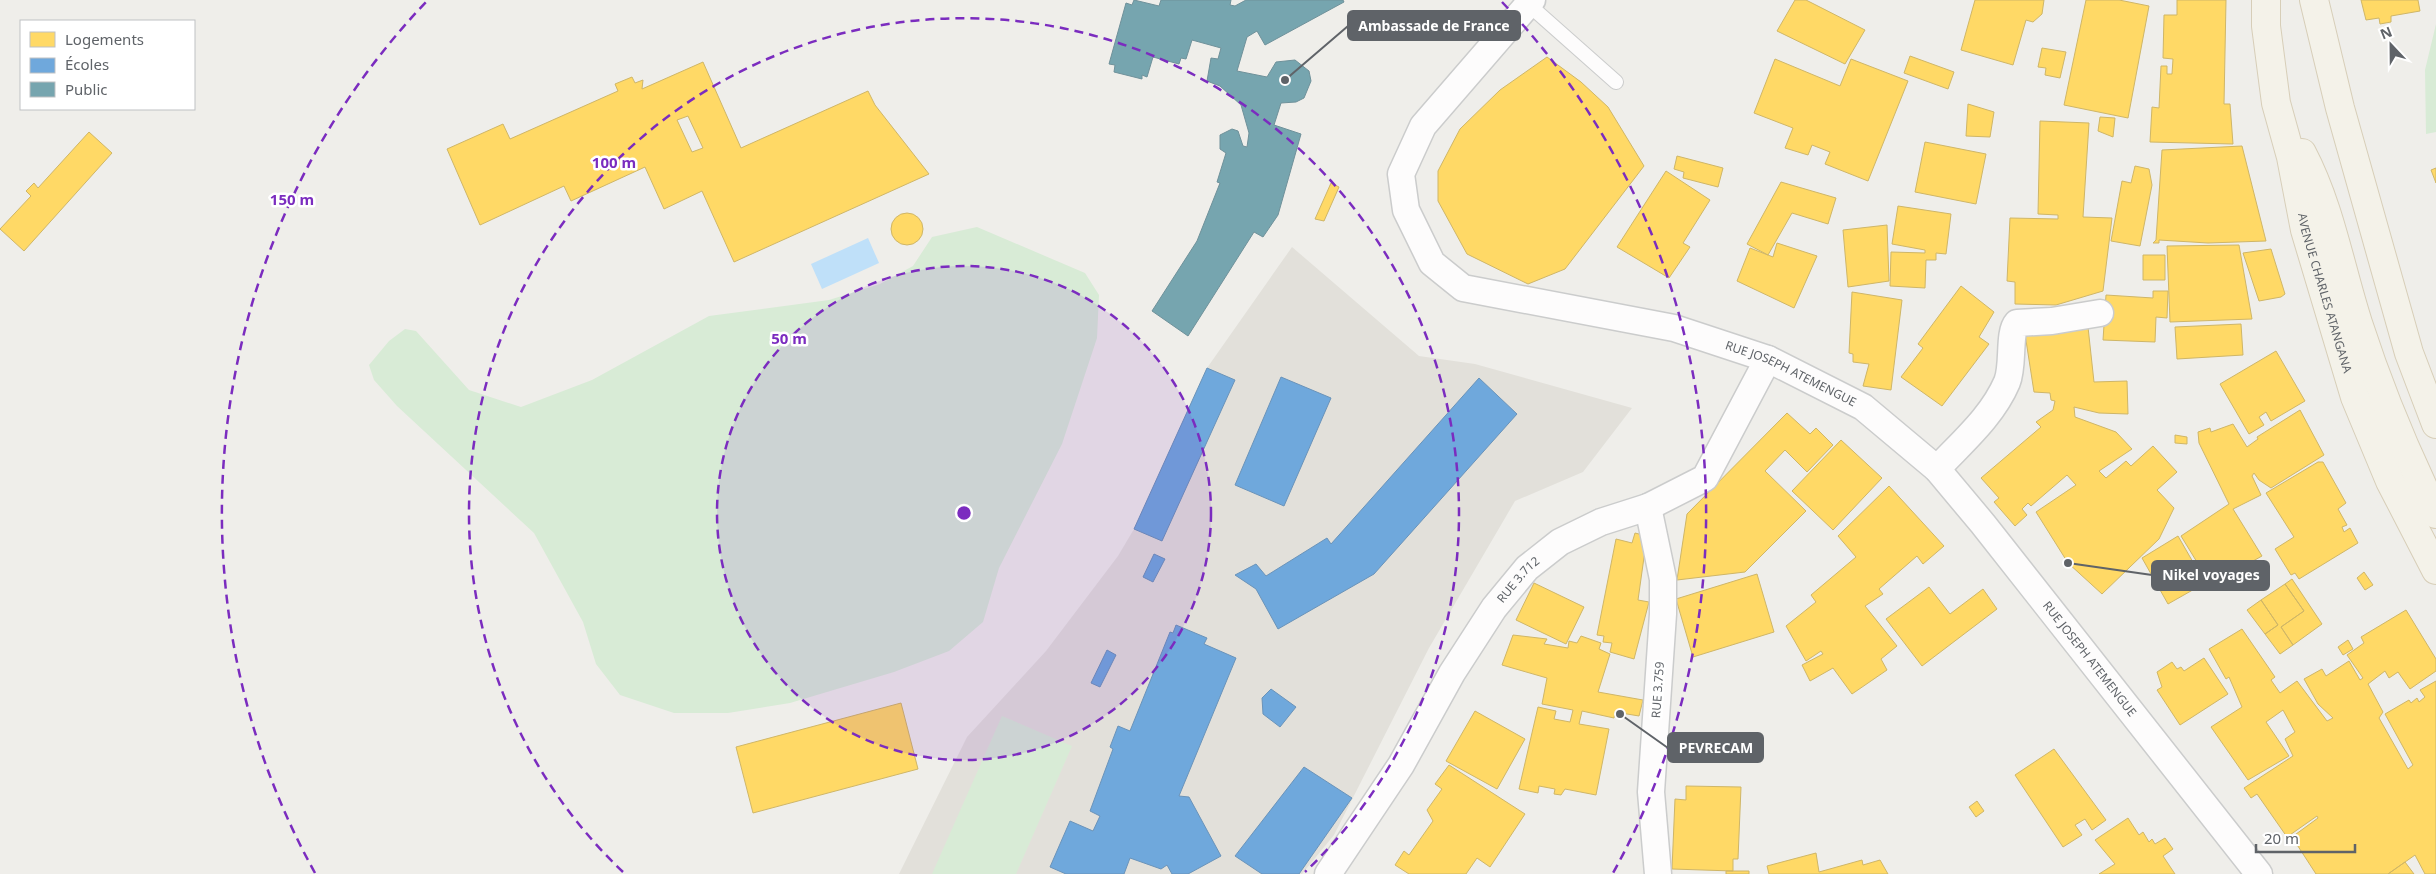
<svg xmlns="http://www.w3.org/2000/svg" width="2436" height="874" font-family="'Noto Sans',sans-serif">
  <rect width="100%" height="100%" fill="#efeeea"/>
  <!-- education -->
  <path fill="#e2e0da" d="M 1292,247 L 1419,356 L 1475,364 L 1632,408 L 1583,472 L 1515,501 L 1429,648 L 1334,835 L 1302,874 L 899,874 L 967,737 L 1046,651 L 1118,556 L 1134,529 L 1207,368 Z"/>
  <!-- green -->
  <path fill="#d8ebd6" d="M 2436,24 L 2436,132 L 2426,134 L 2425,70 Z
    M 977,227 L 1085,273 L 1099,295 L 1097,338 L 1062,444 L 999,568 L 983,622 L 949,651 L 894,672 L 790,703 L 728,713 L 674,713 L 620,695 L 596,664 L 583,622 L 534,533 L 397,406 L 374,380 L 369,365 L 389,341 L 405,329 L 416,331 L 469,390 L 521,407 L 592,380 L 709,316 L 829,300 L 880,284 L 913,266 L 932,237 Z
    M 1002,716 L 1072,746 L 1016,874 L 932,874 Z"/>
  <!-- water -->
  <path fill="#bfe0f9" d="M 868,238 L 879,263 L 822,289 L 811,264 Z"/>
  <!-- homes -->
  <path fill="#ffd966" stroke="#cfb667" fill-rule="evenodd" d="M 1795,0 L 1806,0 L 1865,30 L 1845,64 L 1777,31 Z
    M 1975,0 L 2044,0 L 2042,14 L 2033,22 L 2026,20 L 2013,65 L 1961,50 Z
    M 2086,0 L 2119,0 L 2149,6 L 2128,118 L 2064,105 Z
    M 2177,0 L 2226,0 L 2224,104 L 2230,104 L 2233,144 L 2150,142 L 2152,107 L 2159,108 L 2161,66 L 2167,66 L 2167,74 L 2172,74 L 2173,59 L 2163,58 L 2164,15 L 2177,15 Z
    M 2361,0 L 2418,0 L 2420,11 L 2391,16 L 2391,22 L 2380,24 L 2379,18 L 2366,20 Z
    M 2042,48 L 2066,52 L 2060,78 L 2045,75 L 2046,68 L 2038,67 Z
    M 1910,56 L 1954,72 L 1948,89 L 1904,73 Z
    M 1547,57 L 1581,82 L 1608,107 L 1644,166 L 1565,269 L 1528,284 L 1467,254 L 1438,201 L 1438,171 L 1460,129 L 1500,90 Z
    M 1775,59 L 1840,86 L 1851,59 L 1908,81 L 1868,181 L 1825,164 L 1830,152 L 1812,145 L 1808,155 L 1785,148 L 1793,128 L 1754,113 Z
    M 703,62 L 741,148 L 868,91 L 875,105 L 929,174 L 734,262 L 702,191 L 664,209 L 645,167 L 571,201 L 564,186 L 480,225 L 447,149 L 503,124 L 510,139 L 618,91 L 615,84 L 632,77 L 635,83 L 643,80 L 642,89 ZM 688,116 L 703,148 L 692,152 L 677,120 Z
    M 1968,104 L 1994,112 L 1990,137 L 1966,136 Z
    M 2100,117 L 2115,118 L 2113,137 L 2098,131 Z
    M 2040,121 L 2089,123 L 2083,217 L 2112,218 L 2103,291 L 2056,305 L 2015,304 L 2015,282 L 2007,281 L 2010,218 L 2058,219 L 2058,215 L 2038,214 Z
    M 89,132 L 112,153 L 24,251 L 0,229 L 31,196 L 26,191 L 34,183 L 38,188 Z
    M 1925,142 L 1986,154 L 1976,204 L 1915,192 Z
    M 2242,146 L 2266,241 L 2208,243 L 2159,240 L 2159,243 L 2153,243 L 2156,240 L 2162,150 Z
    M 1677,156 L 1723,168 L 1718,187 L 1683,178 L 1684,172 L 1674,169 Z
    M 2135,166 L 2149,169 L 2152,185 L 2140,246 L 2111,241 L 2122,181 L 2131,183 Z
    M 2436,168 L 2436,183 L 2431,170 Z
    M 1666,171 L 1710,200 L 1683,243 L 1690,247 L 1669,278 L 1617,247 Z
    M 1781,182 L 1836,198 L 1828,224 L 1792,213 L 1768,255 L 1747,244 Z
    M 1331,183 L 1339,187 L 1324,221 L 1315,219 Z
    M 1898,206 L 1951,214 L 1946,254 L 1936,253 L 1936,260 L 1926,260 L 1925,288 L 1890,286 L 1891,252 L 1925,253 L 1925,250 L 1892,244 Z
    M891 229a16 16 0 1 1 32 0a16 16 0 1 1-32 0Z
    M 1887,225 L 1889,281 L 1848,287 L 1843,230 Z
    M 1777,243 L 1817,256 L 1794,308 L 1737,281 L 1750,248 L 1773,257 Z
    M 2239,245 L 2252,319 L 2170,322 L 2167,246 Z
    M 2271,249 L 2285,294 L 2281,297 L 2259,301 L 2243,253 Z
    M 2143,255 L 2165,255 L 2165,280 L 2143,280 Z
    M 1961,286 L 1994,312 L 1979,337 L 1989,344 L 1942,406 L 1901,377 L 1923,348 L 1918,344 Z
    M 2153,291 L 2168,291 L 2167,318 L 2156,317 L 2155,342 L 2103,340 L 2106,295 L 2153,298 Z
    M 1852,292 L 1902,300 L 1891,390 L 1863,386 L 1869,364 L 1853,362 L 1853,354 L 1849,353 Z
    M 2241,324 L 2243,355 L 2177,359 L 2175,327 Z
    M 2088,327 L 2094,382 L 2127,381 L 2128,414 L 2099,413 L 2074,407 L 2075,417 L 2116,432 L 2132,449 L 2099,471 L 2106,478 L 2126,461 L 2131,466 L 2153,446 L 2177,472 L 2157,490 L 2174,508 L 2159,539 L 2102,594 L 2068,563 L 2036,512 L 2076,485 L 2067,475 L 2031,506 L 2028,503 L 2022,509 L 2027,515 L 2015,526 L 1994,502 L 1999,498 L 1981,478 L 2041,427 L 2036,422 L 2053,410 L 2055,401 L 2051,400 L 2050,393 L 2034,392 L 2025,334 Z
    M 2276,351 L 2305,401 L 2271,421 L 2266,412 L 2259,417 L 2264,425 L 2249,434 L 2220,384 Z
    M 2300,410 L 2324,455 L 2271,488 L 2259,480 L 2254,473 L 2252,476 L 2261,495 L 2233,509 L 2262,556 L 2226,576 L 2227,579 L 2211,585 L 2181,536 L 2229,504 L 2199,443 L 2198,432 L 2210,428 L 2211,432 L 2233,424 L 2247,447 L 2258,439 L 2257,437 Z
    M 1787,413 L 1810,434 L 1816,428 L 1833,445 L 1807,472 L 1785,450 L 1765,471 L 1806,511 L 1745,572 L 1677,580 L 1687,514 Z
    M 2175,435 L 2187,437 L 2187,444 L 2175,443 Z
    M 1841,440 L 1882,478 L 1833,530 L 1792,491 Z
    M 2318,462 L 2323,462 L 2346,503 L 2338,509 L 2347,525 L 2342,527 L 2344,532 L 2350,528 L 2358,543 L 2299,579 L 2295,573 L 2291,575 L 2275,549 L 2294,537 L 2266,493 Z
    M 1889,486 L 1944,546 L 1923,564 L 1917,556 L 1879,589 L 1883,594 L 1865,606 L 1897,646 L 1881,659 L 1887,670 L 1852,694 L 1833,668 L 1810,681 L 1802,665 L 1823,654 L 1821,651 L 1806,661 L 1786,626 L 1816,602 L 1811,595 L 1856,557 L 1838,536 Z
    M 1635,533 L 1647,536 L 1638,600 L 1649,602 L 1634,659 L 1610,652 L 1612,643 L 1603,642 L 1604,636 L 1597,635 L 1616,539 L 1632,543 Z
    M 2178,536 L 2205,583 L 2168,604 L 2142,558 Z
    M 2364,572 L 2373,585 L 2365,590 L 2357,578 Z
    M 1757,574 L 1774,632 L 1693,657 L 1676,599 Z
    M 2292,579 L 2322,624 L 2293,645 L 2281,627 L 2304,611 L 2285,584 Z
    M 1534,583 L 1584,607 L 1566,644 L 1516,620 Z
    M 2285,584 L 2304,611 L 2281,627 L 2293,645 L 2280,654 L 2265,634 L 2278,625 L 2261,600 Z
    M 1929,587 L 1950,614 L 1983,589 L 1997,609 L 1922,666 L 1886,619 Z
    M 2261,600 L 2278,625 L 2265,634 L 2247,610 Z
    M 2406,610 L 2436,659 L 2436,671 L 2410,689 L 2398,672 L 2389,678 L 2385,671 L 2368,684 L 2383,712 L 2379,718 L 2408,769 L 2413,765 L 2385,714 L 2409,700 L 2411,703 L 2417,698 L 2419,702 L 2425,697 L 2420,690 L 2436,681 L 2436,874 L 2425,874 L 2415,855 L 2388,874 L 2316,874 L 2292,837 L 2318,818 L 2317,816 L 2287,837 L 2257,794 L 2251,798 L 2244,788 L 2293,756 L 2285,739 L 2295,732 L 2283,710 L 2266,722 L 2289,756 L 2248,780 L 2211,727 L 2242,707 L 2229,677 L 2226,679 L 2209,649 L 2242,629 L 2275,677 L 2271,680 L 2280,693 L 2297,681 L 2327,721 L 2333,718 L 2318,704 L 2304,679 L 2322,669 L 2326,676 L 2349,661 L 2360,680 L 2363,678 L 2347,655 L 2364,643 L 2361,637 Z
    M 1513,635 L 1547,639 L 1544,644 L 1568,648 L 1569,641 L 1577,643 L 1581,636 L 1601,643 L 1599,649 L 1610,654 L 1598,692 L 1643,700 L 1639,716 L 1615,712 L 1614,718 L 1582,711 L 1579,724 L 1609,729 L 1596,795 L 1565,789 L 1561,795 L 1554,794 L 1555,789 L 1539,786 L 1538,793 L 1519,789 L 1538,707 L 1556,711 L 1554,719 L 1570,722 L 1573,710 L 1542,704 L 1547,678 L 1502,665 Z
    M 2348,640 L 2353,649 L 2343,655 L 2338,647 Z
    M 2204,658 L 2228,694 L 2180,725 L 2157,690 L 2162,687 L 2157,672 L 2172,662 L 2177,669 L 2181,667 L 2184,671 Z
    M 901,703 L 918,769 L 753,813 L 736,747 Z
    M 1475,711 L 1525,739 L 1497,789 L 1446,761 Z
    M 2054,749 L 2106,820 L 2092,830 L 2085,819 L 2075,825 L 2082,835 L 2063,847 L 2015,775 Z
    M 1449,765 L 1525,814 L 1490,867 L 1477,858 L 1466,874 L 1409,874 L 1395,865 L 1404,851 L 1409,855 L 1433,821 L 1427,810 L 1442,789 L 1435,784 Z
    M 1686,786 L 1741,787 L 1738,859 L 1733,859 L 1733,871 L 1672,869 L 1675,799 L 1686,800 Z
    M 1977,801 L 1984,811 L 1976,817 L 1969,807 Z
    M 2128,818 L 2139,835 L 2143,832 L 2149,842 L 2152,839 L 2155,844 L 2165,838 L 2173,849 L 2163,856 L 2175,874 L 2099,874 L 2115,864 L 2095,840 Z
    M 1816,853 L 1819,872 L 1862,860 L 1863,865 L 1880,860 L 1888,874 L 1769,874 L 1767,866 Z
    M 2405,862 L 2414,874 L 2388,874 Z
    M 1726,871 L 1749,871 L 1749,874 L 1726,874 Z"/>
  <!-- schools -->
  <path fill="#6fa8dc" stroke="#6a93b9" d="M 1207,368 L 1235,380 L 1162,541 L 1134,529 Z
    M 1281,377 L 1331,398 L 1284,506 L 1235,485 Z
    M 1479,378 L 1517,414 L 1374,574 L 1278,629 L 1256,589 L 1235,575 L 1256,564 L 1266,576 L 1327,538 L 1331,544 Z
    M 1154,554 L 1165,559 L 1153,582 L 1143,577 Z
    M 1176,625 L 1207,638 L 1204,644 L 1236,658 L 1179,796 L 1189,797 L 1221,856 L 1188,874 L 1172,874 L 1167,865 L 1161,869 L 1130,858 L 1124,874 L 1066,874 L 1050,867 L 1070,821 L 1093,831 L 1100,816 L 1090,811 L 1113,749 L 1110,747 L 1118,726 L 1130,731 L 1170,632 L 1173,633 Z
    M 1107,650 L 1116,655 L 1100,687 L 1091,683 Z
    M 1271,689 L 1296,707 L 1280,727 L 1263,714 L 1262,698 Z
    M 1304,767 L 1352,798 L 1299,874 L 1262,874 L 1235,856 Z"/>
  <!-- public -->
  <path fill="#76a5af" stroke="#6f919a" d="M 1134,0 L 1159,6 L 1161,0 L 1231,0 L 1230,5 L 1235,6 L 1246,0 L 1343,0 L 1344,2 L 1265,45 L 1257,31 L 1247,37 L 1237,71 L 1267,77 L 1276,62 L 1295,60 L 1309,71 L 1311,81 L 1304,98 L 1296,102 L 1281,103 L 1274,125 L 1301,134 L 1278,215 L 1263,237 L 1254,232 L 1188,336 L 1152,311 L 1197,241 L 1220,183 L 1217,182 L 1226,153 L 1220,149 L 1220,135 L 1232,129 L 1238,131 L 1243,146 L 1247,147 L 1249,133 L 1241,105 L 1220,86 L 1207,81 L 1211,58 L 1218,59 L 1221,48 L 1192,40 L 1186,59 L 1181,58 L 1179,64 L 1153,57 L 1147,77 L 1142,75 L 1142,79 L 1114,72 L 1115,65 L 1109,64 L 1126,3 L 1132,5 Z"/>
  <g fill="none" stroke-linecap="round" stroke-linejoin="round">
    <!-- service casing -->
    <g stroke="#cbcccc" stroke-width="16">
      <path id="service" d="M 1528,4 L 1616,82"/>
    </g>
    <!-- minor casing -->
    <g stroke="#cbcccc" stroke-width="29">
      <g id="minor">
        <path id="s1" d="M 1532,0 L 1423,126 L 1401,174 L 1406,210 L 1432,263 L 1463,288 L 1674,328 L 1768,359 L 1863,407 L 1937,469 L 1983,524 L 2259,874"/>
        <path d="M 1937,469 C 1962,442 1992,417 2007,382 C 2014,365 2008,333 2017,323 L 2052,321 L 2100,313"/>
        <path d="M 1648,507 L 1663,579 L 1663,614 L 1651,792 L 1658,874"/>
        <path id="s2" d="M 1328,874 L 1401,765 L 1452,673 L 1494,608 L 1527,568 L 1560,542 L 1601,522 L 1648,507 L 1705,478 L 1768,359"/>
      </g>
    </g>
    <!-- primary casing -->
    <g stroke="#d7ceb8" stroke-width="30">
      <g id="primary">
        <path id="s3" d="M 2266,0 L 2266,26 L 2276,103 L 2291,157 L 2305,230 L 2355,397 L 2390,481 L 2436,570"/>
        <path d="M 2314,0 L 2340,108 L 2409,353 L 2436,424"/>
        <path d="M 2302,153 C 2330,206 2340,267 2358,323 C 2379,388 2406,453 2436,514"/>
      </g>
    </g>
    <!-- service -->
    <use href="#service" stroke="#fdfcfc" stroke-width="14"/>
    <!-- minor -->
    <use href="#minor" stroke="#fdfcfc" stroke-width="26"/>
    <!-- primary -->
    <use href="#primary" stroke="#f4f2e9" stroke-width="28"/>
  </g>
  <!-- distance rings -->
  <circle cx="964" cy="513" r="247" fill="#7b2cbf" fill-opacity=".12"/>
  <g fill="none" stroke="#7b2cbf" stroke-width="2.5" stroke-dasharray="9 6">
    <circle cx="964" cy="513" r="247"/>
    <path d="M623 872A495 495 0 1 1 1305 872"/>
    <path d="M315 873A742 742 0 0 1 426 2M1502 2A742 742 0 0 1 1613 873"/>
  </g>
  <g text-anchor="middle" stroke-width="5" stroke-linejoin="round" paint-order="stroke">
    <!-- street labels -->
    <g font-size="12" fill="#5f6368" stroke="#fff">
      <text dy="4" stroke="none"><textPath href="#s3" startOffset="300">AVENUE CHARLES ATANGANA</textPath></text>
      <text dy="4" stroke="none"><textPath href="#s1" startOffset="695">RUE JOSEPH ATEMENGUE</textPath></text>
      <text dy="4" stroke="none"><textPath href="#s2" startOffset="351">RUE 3.712</textPath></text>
      <text dy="4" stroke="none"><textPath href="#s1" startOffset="1115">RUE JOSEPH ATEMENGUE</textPath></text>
      <text transform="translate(1658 690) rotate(-86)" y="4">RUE 3.759</text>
    </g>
  </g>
  <circle cx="964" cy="513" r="8" fill="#7b2cbf" stroke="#fff" stroke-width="2.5"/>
  <g font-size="15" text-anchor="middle" font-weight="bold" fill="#7b2cbf" stroke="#fff" stroke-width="5" stroke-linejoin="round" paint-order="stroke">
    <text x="614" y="168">100 m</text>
    <text x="292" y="205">150 m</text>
    <text x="789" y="344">50 m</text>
  </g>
  <!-- callouts -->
  <path fill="none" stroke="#5f6368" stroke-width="2" d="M1285 80L1348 26M2068 563L2152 575M1620 714L1668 748"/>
  <g fill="#5f6368" stroke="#fff" stroke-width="2">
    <circle cx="1285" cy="80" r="5"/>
    <circle cx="2068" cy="563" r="5"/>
    <circle cx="1620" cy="714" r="5"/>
  </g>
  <g fill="#5f6368" stroke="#5f6368" stroke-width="2">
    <rect x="1348" y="11" width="172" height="29" rx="5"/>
    <rect x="2152" y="561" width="117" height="29" rx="5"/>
    <rect x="1668" y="733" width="95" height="29" rx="5"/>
  </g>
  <g font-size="14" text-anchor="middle" font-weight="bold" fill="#fff">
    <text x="1434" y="31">Ambassade de France</text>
    <text x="2211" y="580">Nikel voyages</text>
    <text x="1716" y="753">PEVRECAM</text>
  </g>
  <!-- legend -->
  <rect x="20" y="20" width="175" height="90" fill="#ffffff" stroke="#bfc1c3"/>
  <rect x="30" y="32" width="25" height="15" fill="#ffd966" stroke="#bfc1c3"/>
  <text x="65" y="45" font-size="15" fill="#5f6368">Logements</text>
  <rect x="30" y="58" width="25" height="15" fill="#6fa8dc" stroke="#bfc1c3"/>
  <text x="65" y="70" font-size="15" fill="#5f6368">Écoles</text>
  <rect x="30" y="82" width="25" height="15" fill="#76a5af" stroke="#bfc1c3"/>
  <text x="65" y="95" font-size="15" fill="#5f6368">Public</text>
  <!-- north arrow -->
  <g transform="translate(2391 45) rotate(338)" stroke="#ffffff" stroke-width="4" paint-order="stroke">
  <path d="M0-4L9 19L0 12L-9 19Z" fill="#5f6368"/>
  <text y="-8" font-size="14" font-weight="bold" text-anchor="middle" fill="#5f6368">N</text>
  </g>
  <!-- scale -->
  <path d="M2256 844v8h99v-8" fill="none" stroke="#5f6368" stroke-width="2.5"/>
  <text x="2264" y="844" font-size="15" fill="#5f6368" stroke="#ffffff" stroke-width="4" paint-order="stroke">20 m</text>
</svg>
